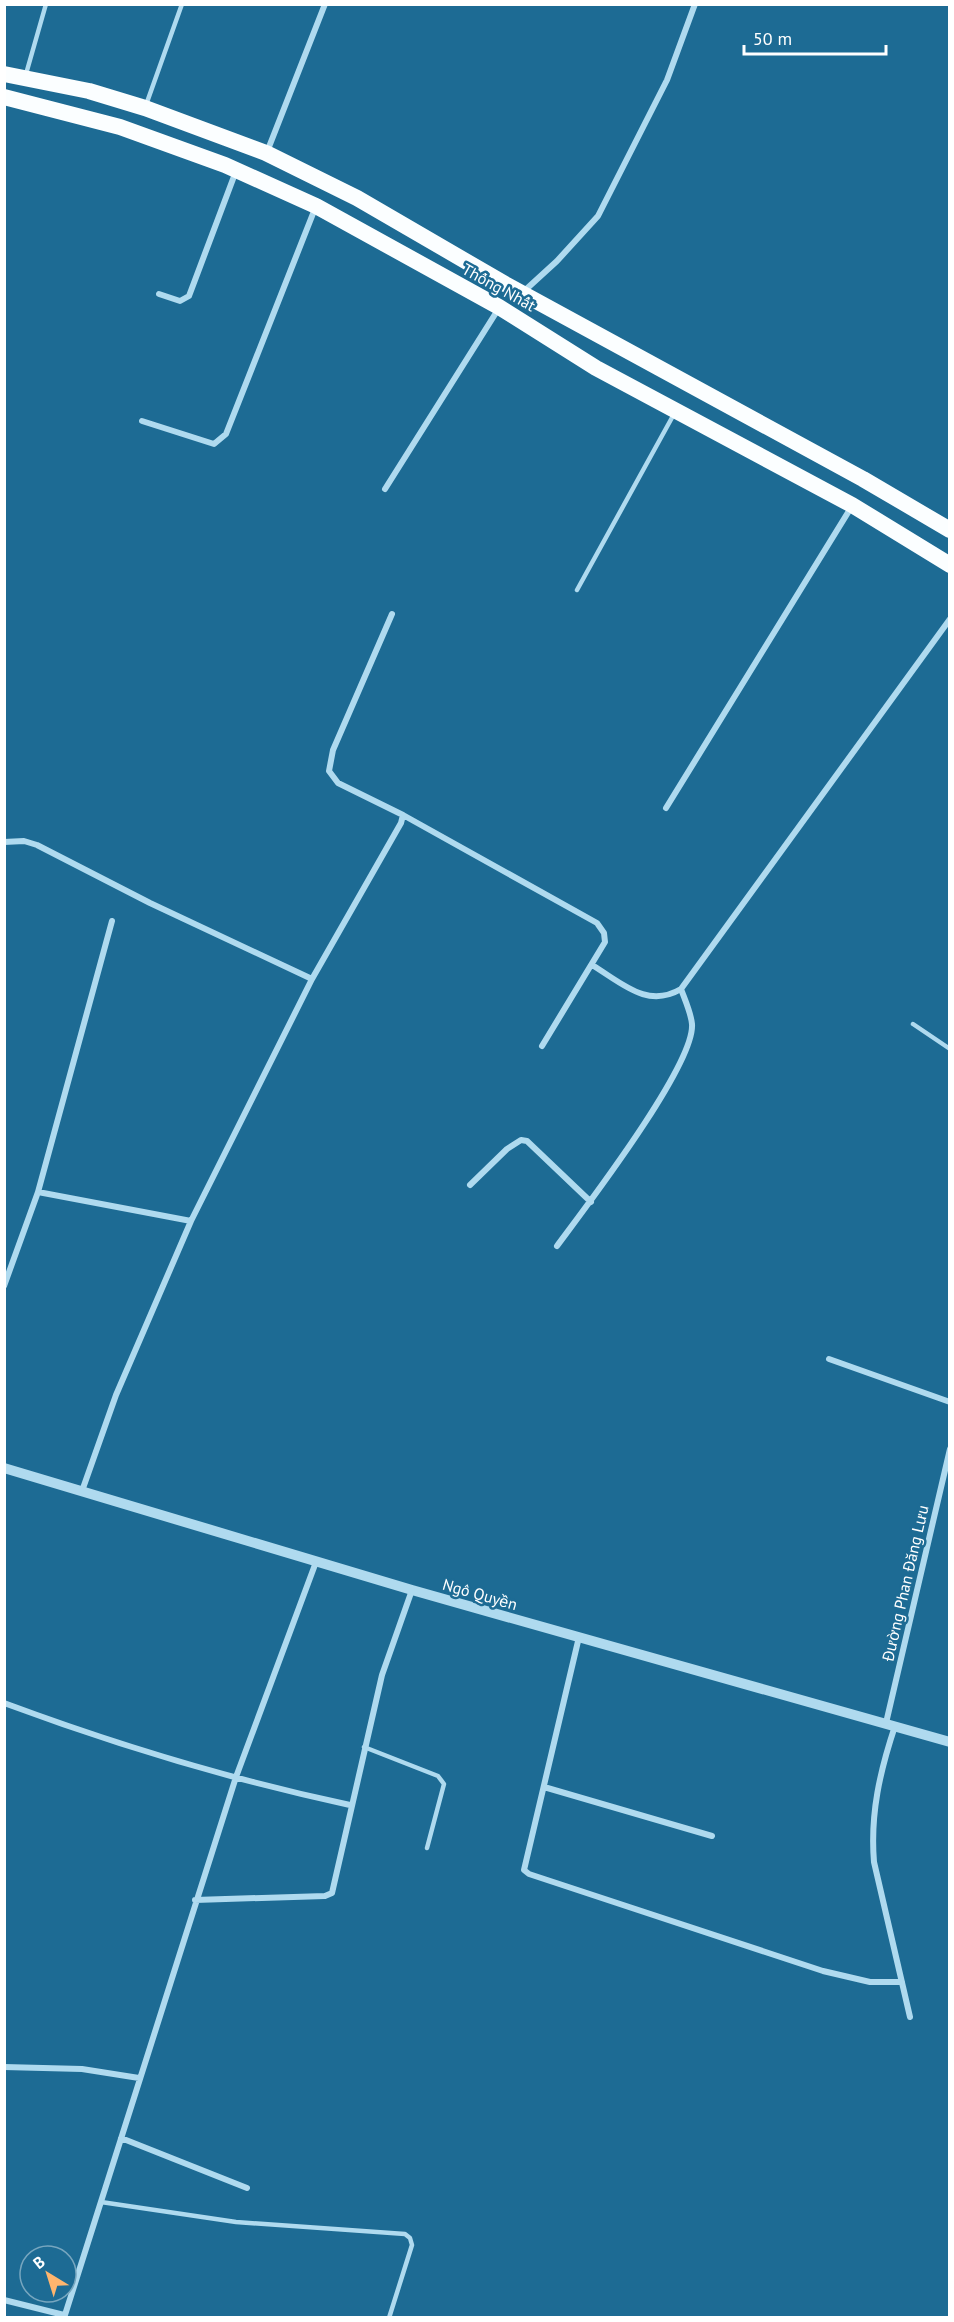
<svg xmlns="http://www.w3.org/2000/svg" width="954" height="2322" font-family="'PT Sans',sans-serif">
  <rect width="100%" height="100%" fill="#1d6b94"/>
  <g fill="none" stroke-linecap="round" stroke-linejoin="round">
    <!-- service -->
    <path stroke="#afdaef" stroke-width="4.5" d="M 26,74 L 46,4
      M 146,105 L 182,4
      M 577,590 L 674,414
      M 913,1024 L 950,1049
      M 364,1747 L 438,1776 L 444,1784 L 427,1848
      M 101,2202 L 236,2222 L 405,2234 L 410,2238 L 412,2245 L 389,2318"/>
    <!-- minor -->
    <path stroke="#afdaef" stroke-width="6" d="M 267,152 L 325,4
      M 522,293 L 557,261 L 598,216 L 667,80 L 695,4
      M 159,294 L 180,301 L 189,296 L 236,171
      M 142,421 L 214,444 L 226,434 L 316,206
      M 385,489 L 499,308
      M 392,614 L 333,750 L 329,771 L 338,783 L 403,815
      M 666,808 L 852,506
      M 4,842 L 24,841 L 37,845 L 150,903 L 312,979
      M 592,965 C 622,983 647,1009 681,989 L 950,619
      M 470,1185 L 507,1149 L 521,1140 L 527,1141 L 591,1202
      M 38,1192 L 191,1221
      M 557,1246 C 585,1208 695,1065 692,1024 C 691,1013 685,1000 681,989
      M 4,1286 L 38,1192 L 112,921
      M 829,1359 L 950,1402
      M 82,1491 L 116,1395 L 191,1221 L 312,979 L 401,823 L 403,815 L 597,923 L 604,933 L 605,942 L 542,1046
      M 579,1637 L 524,1870 L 529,1874 L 823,1971 L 870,1982 L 902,1982
      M 4,1703 C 117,1745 233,1780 350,1805
      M 886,1723 L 950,1449
      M 895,1726 C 880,1771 870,1814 874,1862 L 910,2017
      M 544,1787 L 712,1836
      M 195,1900 L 325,1896 L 332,1893 L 382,1675 L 412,1590
      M 4,2067 L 82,2069 L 139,2078
      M 121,2138 L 247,2188
      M 4,2300 L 64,2315
      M 64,2318 L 236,1777 L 316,1562"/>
    <!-- tertiary -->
    <path stroke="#afdaef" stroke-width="10" d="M 4,1468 L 412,1590 L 950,1742"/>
    <!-- trunk -->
    <path stroke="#fbfeff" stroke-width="16" d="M 4,74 L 89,91 L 145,108 L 266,153 L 357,198 L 505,284 L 863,479 L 950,530
      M 4,97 L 120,127 L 225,165 L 316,206 L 499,307 L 596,368 L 852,505 L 950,565"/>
  </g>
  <g text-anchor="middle" stroke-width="5" stroke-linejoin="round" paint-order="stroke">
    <!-- street labels -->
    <g font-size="16" fill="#fff" stroke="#1d6b94">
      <text transform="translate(499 287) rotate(29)" y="6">Thống Nhất</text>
      <text transform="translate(905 1583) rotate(-77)" y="6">Đường Phan Đăng Lưu</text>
      <text transform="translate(480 1594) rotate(16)" y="6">Ngô Quyền</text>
    </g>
  </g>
  <!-- border -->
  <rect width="954" height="2322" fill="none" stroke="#ffffff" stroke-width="12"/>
  <!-- north arrow -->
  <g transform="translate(48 2274) rotate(322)"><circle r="28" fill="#1d6b94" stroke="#77a6bf" stroke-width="1.5"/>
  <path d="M0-4.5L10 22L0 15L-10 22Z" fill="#feb56e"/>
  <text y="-9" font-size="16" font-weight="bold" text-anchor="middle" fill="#ffffff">B</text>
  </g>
  <!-- scale -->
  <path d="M744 45v9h142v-9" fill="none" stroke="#ffffff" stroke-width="3"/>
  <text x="753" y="45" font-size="18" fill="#ffffff" stroke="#1d6b94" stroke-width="4.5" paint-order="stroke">50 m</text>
</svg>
